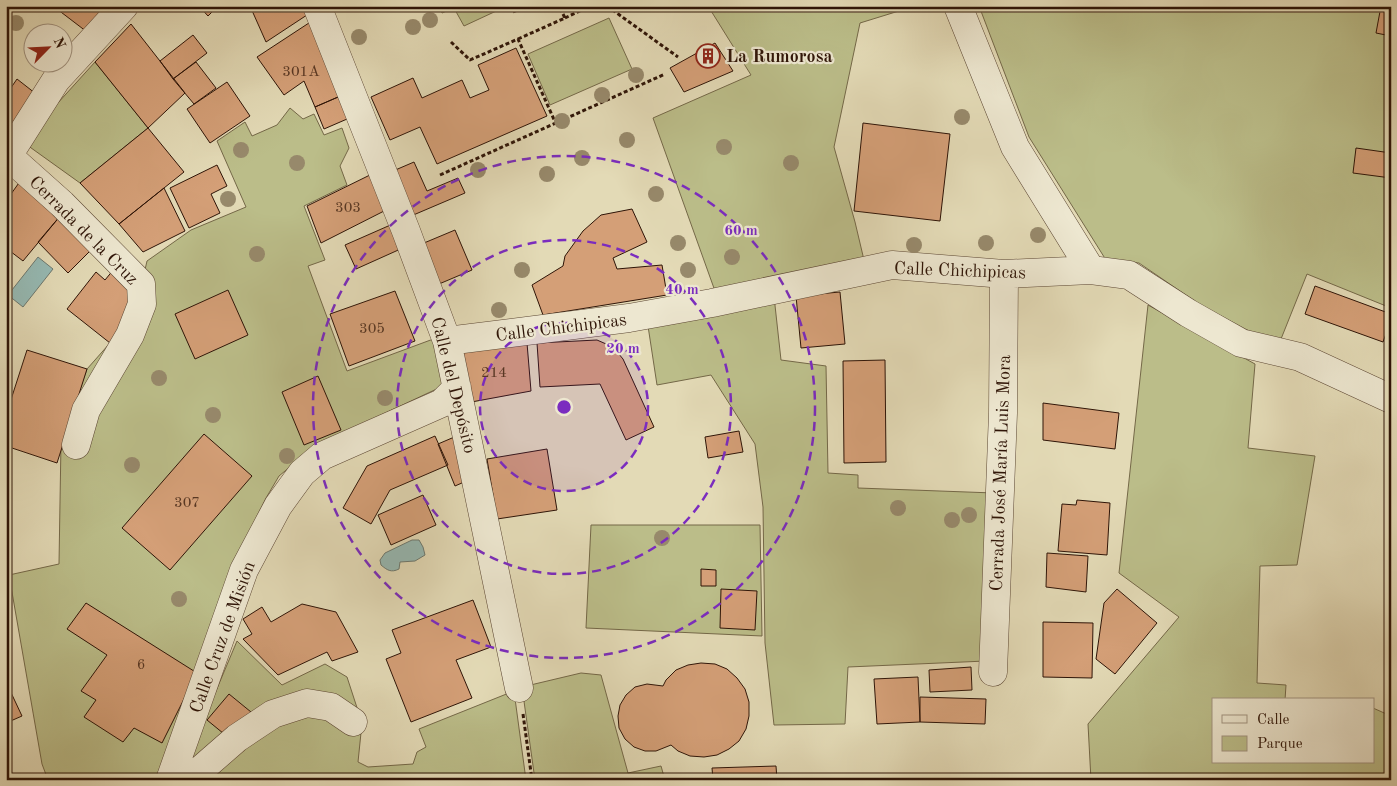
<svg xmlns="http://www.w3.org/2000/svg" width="1397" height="786" font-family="'Old Standard TT',serif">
  <rect width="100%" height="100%" fill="#e3dab6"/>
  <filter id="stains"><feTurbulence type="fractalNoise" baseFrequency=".004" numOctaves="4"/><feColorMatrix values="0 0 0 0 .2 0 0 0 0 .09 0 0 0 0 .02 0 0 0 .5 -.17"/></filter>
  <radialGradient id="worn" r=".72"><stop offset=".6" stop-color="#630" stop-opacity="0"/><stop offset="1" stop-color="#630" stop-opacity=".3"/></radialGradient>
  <!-- green -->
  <path fill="#bbbd89" stroke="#746848" d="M 439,6 L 507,6 L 464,26 L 454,8 L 442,13 Z
    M 708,6 L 915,6 L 860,23 L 834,147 L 855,222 L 864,260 L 772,278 L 781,360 L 826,366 L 828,473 L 858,475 L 858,488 L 994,493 L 986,661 L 848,667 L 845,724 L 774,725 L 765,643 L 763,507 L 755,444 L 711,375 L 657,385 L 648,326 L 720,305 L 653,118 L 751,75 Z
    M 979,6 L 1391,6 L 1391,308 L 1307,274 L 1281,339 L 1251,332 L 1199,304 L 1139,263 L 1106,260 L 1029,137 Z
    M 609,18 L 632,69 L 550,105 L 528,54 Z
    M 95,62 L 148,128 L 80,183 L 27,145 L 37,126 Z
    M 290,108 L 303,119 L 314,114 L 324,135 L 342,128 L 349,148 L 340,166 L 347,185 L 304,206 L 325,260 L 308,266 L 347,371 L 436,338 L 443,386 L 315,446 L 279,476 L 266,498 L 232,567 L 163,780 L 48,780 L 42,764 L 9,575 L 59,564 L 61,442 L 87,369 L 110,343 L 139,296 L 147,261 L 191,230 L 246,207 L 217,141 L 245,122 L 252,136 L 277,125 Z
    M 1148,305 L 1255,364 L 1248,448 L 1315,456 L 1297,565 L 1260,566 L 1257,683 L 1286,685 L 1285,700 L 1213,700 L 1213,762 L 1373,762 L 1373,708 L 1391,716 L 1391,780 L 1091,780 L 1088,724 L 1179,617 L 1119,573 Z
    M 591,525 L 760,525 L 762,636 L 586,628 Z
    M 237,641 L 282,685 L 325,664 L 347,677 L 362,723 L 358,762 L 368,767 L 413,764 L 417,752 L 426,747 L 419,729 L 514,691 L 526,780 L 181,780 L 184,767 Z
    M 581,673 L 601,675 L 628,773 L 661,766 L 665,780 L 535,780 L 522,687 Z"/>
  <!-- water -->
  <path fill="#96bab4" stroke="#6c786f" d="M 38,257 L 53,269 L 23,307 L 8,295 Z
    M 412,540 L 419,540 L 423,547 L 425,555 L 415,561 L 400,562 L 399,569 C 391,573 387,570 381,565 L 380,560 L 385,553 Z"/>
  <!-- building -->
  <path fill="#d49f77" stroke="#2e1407" d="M 53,6 L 114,6 L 91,35 Z
    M 199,6 L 218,6 L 208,16 Z
    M 250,6 L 307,6 L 310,13 L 266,42 Z
    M 1381,6 L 1391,6 L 1391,36 L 1376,33 Z
    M 315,19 L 345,94 L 315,107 L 304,81 L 284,95 L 257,57 Z
    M 131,24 L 185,93 L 148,128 L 95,62 Z
    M 193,35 L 207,53 L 173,79 L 160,61 Z
    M 715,43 L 733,71 L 684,92 L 670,68 Z
    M 516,48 L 547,116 L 437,164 L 420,127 L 390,140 L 371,97 L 413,78 L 422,98 L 462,80 L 470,98 L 489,90 L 478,65 Z
    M 196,62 L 216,88 L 194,104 L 173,79 Z
    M 17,79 L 40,97 L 6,143 L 6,95 Z
    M 227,82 L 250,116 L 210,143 L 187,109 Z
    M 345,94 L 354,116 L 324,129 L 315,107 Z
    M 863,123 L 950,134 L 940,221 L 854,211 Z
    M 148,128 L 184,172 L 119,224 L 80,183 Z
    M 1356,148 L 1391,153 L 1391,178 L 1353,173 Z
    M 414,162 L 427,191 L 458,178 L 465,193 L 411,216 L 393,171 Z
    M 217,165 L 227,186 L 211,194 L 220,213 L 189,228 L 170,188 Z
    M 376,172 L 390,208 L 321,243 L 307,206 Z
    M 21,180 L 61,215 L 23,261 L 6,248 L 6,201 Z
    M 164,188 L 185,231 L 143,252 L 119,224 Z
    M 632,209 L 647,242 L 613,258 L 617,269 L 662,265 L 667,295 L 543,315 L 532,285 L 563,266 L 565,256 L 583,231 L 601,215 Z
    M 61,215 L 93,248 L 68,273 L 38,242 Z
    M 395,223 L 405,247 L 356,269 L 345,245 Z
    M 455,230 L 472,270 L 439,284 L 424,243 Z
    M 114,269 L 139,296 L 110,343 L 67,309 L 96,272 L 105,280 Z
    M 1315,286 L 1391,314 L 1391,320 L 1383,342 L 1305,314 Z
    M 228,290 L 248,335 L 195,359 L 175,314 Z
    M 395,291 L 415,341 L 349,366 L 330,314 Z
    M 840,292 L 845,344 L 801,348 L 796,296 Z
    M 597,340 L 613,347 L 623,359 L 654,427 L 626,440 L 600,384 L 540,387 L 537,343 Z
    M 527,343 L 531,391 L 466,403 L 453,352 Z
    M 27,350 L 87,369 L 57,463 L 6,446 L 6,415 Z
    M 885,360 L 886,462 L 844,463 L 843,361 Z
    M 318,376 L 341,430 L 304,445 L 282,392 Z
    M 1043,403 L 1119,413 L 1115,449 L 1043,440 Z
    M 739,431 L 743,452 L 708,458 L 705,437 Z
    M 204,434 L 252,476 L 170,570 L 122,528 Z
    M 459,435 L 471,479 L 455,486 L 438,444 Z
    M 435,436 L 448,465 L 390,490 L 371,524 L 343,508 L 367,466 Z
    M 547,449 L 557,510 L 497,519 L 487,459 Z
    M 423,495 L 436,525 L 391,545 L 378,515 Z
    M 1077,500 L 1110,503 L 1107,555 L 1058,551 L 1062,504 L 1076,505 Z
    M 1047,553 L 1088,556 L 1086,592 L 1046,587 Z
    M 701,569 L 716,570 L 716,586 L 701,586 Z
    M 721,589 L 757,591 L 755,630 L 720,628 Z
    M 1117,589 L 1157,623 L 1115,674 L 1096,659 L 1104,603 Z
    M 473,600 L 491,647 L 456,660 L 472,698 L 411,722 L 386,659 L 401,653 L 392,630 Z
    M 86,603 L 197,673 L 162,743 L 134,728 L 123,742 L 84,717 L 96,700 L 81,691 L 107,655 L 67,629 Z
    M 302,604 L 336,612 L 358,652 L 332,661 L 327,652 L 278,675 L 243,639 L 252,634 L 243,619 L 262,607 L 271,622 Z
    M 1043,622 L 1093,623 L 1092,678 L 1043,677 Z
    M 701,663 L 715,664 L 727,669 L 737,678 L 745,689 L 749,702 L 749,716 L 746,729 L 739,741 L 729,749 L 717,755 L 704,757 L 690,756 L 678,751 L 671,745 L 656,751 L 645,751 L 634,747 L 625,739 L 619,728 L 618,716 L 620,705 L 626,695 L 635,687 L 647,684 L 663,686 L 666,680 L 676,670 L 688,665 Z
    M 971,667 L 972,690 L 930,692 L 929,670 Z
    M 918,677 L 920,722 L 877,724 L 874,679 Z
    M 6,682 L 22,716 L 6,723 Z
    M 229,694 L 251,712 L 229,738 L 207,720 Z
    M 920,697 L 986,699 L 985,724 L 920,722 Z
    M 776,766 L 777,780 L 713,780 L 712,768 Z"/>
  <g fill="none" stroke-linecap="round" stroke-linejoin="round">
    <!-- minor casing -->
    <g stroke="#5b4633" stroke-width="29">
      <path id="minor" d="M 317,6 L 406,231 L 447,341 L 519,688
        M 958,6 L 1015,147 L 1091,270
        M 6,154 L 62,204 L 141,284 L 142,304 L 130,335 L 86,410 L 76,445
        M 6,159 L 56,80 L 124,6
        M 447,341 L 629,318 L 712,303 L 892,265 L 1004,274 L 1091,270 L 1129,275 L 1188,313 L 1241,343 L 1300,357 L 1391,399
        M 993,672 L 1003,413 L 1004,274
        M 170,780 L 244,570 L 278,506 L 291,488 L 302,473 L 322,456 L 442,403 L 457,388
        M 172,780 L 198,772 L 237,738 L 273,714 L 307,703 L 331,707 L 353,722"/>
    </g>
    <!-- path -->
    <path stroke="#2e1407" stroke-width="3" stroke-dasharray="4 2.5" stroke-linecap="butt" d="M 607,6 L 678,57
      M 513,12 L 526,6
      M 565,18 L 590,6
      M 518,39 L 565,18 L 559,6
      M 451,42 L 470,60 L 518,39 L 556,124
      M 440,175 L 665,74
      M 523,714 L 532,780"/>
    <!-- minor -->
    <use href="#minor" stroke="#ede7d0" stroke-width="28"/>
  </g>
  <!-- trees -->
  <g fill="#97896b">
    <circle cx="430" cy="20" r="8"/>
    <circle cx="16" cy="23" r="8"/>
    <circle cx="413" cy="27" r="8"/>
    <circle cx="359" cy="37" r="8"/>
    <circle cx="636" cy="75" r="8"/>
    <circle cx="602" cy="95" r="8"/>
    <circle cx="962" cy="117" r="8"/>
    <circle cx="562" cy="121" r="8"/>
    <circle cx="627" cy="140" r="8"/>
    <circle cx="724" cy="147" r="8"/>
    <circle cx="241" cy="150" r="8"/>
    <circle cx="582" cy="158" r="8"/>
    <circle cx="297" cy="163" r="8"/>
    <circle cx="791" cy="163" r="8"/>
    <circle cx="478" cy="170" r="8"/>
    <circle cx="547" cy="174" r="8"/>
    <circle cx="656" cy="194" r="8"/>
    <circle cx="228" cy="199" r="8"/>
    <circle cx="1038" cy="235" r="8"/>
    <circle cx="678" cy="243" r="8"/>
    <circle cx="986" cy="243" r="8"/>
    <circle cx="914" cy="245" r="8"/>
    <circle cx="257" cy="254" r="8"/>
    <circle cx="732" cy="257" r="8"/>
    <circle cx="522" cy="270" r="8"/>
    <circle cx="688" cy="270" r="8"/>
    <circle cx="499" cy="310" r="8"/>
    <circle cx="159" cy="378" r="8"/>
    <circle cx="385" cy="398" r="8"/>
    <circle cx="213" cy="415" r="8"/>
    <circle cx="287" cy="456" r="8"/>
    <circle cx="132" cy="465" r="8"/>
    <circle cx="898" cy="508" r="8"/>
    <circle cx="969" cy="515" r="8"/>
    <circle cx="952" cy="520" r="8"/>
    <circle cx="662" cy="538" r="8"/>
    <circle cx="179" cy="599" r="8"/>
  </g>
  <!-- distance rings -->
  <circle cx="564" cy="407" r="84" fill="#7b2cbf" fill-opacity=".12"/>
  <g fill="none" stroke="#7b2cbf" stroke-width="2.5" stroke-dasharray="9 6">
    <circle cx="564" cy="407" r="84"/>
    <circle cx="564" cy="407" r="167"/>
    <circle cx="564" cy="407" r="251"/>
  </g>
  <!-- icons -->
  <defs>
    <g id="building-ring" transform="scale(1.25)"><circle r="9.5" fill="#ede7d0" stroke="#8f2418" stroke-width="1.5"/><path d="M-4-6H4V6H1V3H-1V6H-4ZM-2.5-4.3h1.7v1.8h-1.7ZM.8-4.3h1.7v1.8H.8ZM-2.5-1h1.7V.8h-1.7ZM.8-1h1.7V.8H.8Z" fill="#8f2418"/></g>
  </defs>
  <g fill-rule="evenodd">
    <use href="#building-ring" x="708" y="56"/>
  </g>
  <g text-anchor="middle" stroke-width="4.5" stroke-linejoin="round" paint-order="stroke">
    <!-- number labels -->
    <g font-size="15" fill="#583723">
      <text x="301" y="76">301A</text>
      <text x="348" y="212">303</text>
      <text x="372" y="333">305</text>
      <text x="494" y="377">214</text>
      <text x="187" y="507">307</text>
      <text x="141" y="669">6</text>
    </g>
    <!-- poi labels -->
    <g font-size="18" font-weight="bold" fill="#2e1407" stroke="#ede7d0" text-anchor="start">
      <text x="726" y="62">La Rumorosa</text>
    </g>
    <!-- street labels -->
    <g font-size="18" fill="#2e1407" stroke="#ede7d0">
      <text transform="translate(84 230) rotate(45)" y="6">Cerrada de la Cruz</text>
      <text transform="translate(960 270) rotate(2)" y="6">Calle Chichipicas</text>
      <text transform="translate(561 327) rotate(-7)" y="6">Calle Chichipicas</text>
      <text transform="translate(454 385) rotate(76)" y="6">Calle del Depósito</text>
      <text transform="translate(1000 473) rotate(-88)" y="6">Cerrada José María Luis Mora</text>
      <text transform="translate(222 637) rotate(-70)" y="6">Calle Cruz de Misión</text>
    </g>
  </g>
  <circle cx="564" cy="407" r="8" fill="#7b2cbf" stroke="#ede7d0" stroke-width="2.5"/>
  <g font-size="15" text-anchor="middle" font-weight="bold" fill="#7b2cbf" stroke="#ede7d0" stroke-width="4.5" stroke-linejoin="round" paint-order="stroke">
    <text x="741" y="235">60 m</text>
    <text x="682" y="294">40 m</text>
    <text x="623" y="353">20 m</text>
  </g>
  <!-- margin -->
  <rect width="1397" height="786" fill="none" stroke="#e3dab6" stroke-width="25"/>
  <rect x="8" y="8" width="1382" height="771" fill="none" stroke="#2e1407" stroke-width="2.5"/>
  <rect x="12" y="12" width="1372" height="761" fill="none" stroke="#2e1407"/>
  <!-- legend -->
  <rect x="1212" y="698" width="162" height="65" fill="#ede7d0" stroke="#a19380"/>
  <rect x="1222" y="715" width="25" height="8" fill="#ede7d0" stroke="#a19380"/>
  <text x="1257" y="724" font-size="15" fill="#2e1407">Calle</text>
  <rect x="1222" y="736" width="25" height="15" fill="#bbbd89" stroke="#a19380"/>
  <text x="1257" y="748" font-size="15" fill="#2e1407">Parque</text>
  <!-- north arrow -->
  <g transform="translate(48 48) rotate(66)"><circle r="24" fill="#ede7d0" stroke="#a19380"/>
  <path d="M0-4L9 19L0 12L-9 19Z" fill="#8f2418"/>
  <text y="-8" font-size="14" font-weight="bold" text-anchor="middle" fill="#2e1407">N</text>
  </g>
  <rect width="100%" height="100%" filter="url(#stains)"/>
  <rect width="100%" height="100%" fill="url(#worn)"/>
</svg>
